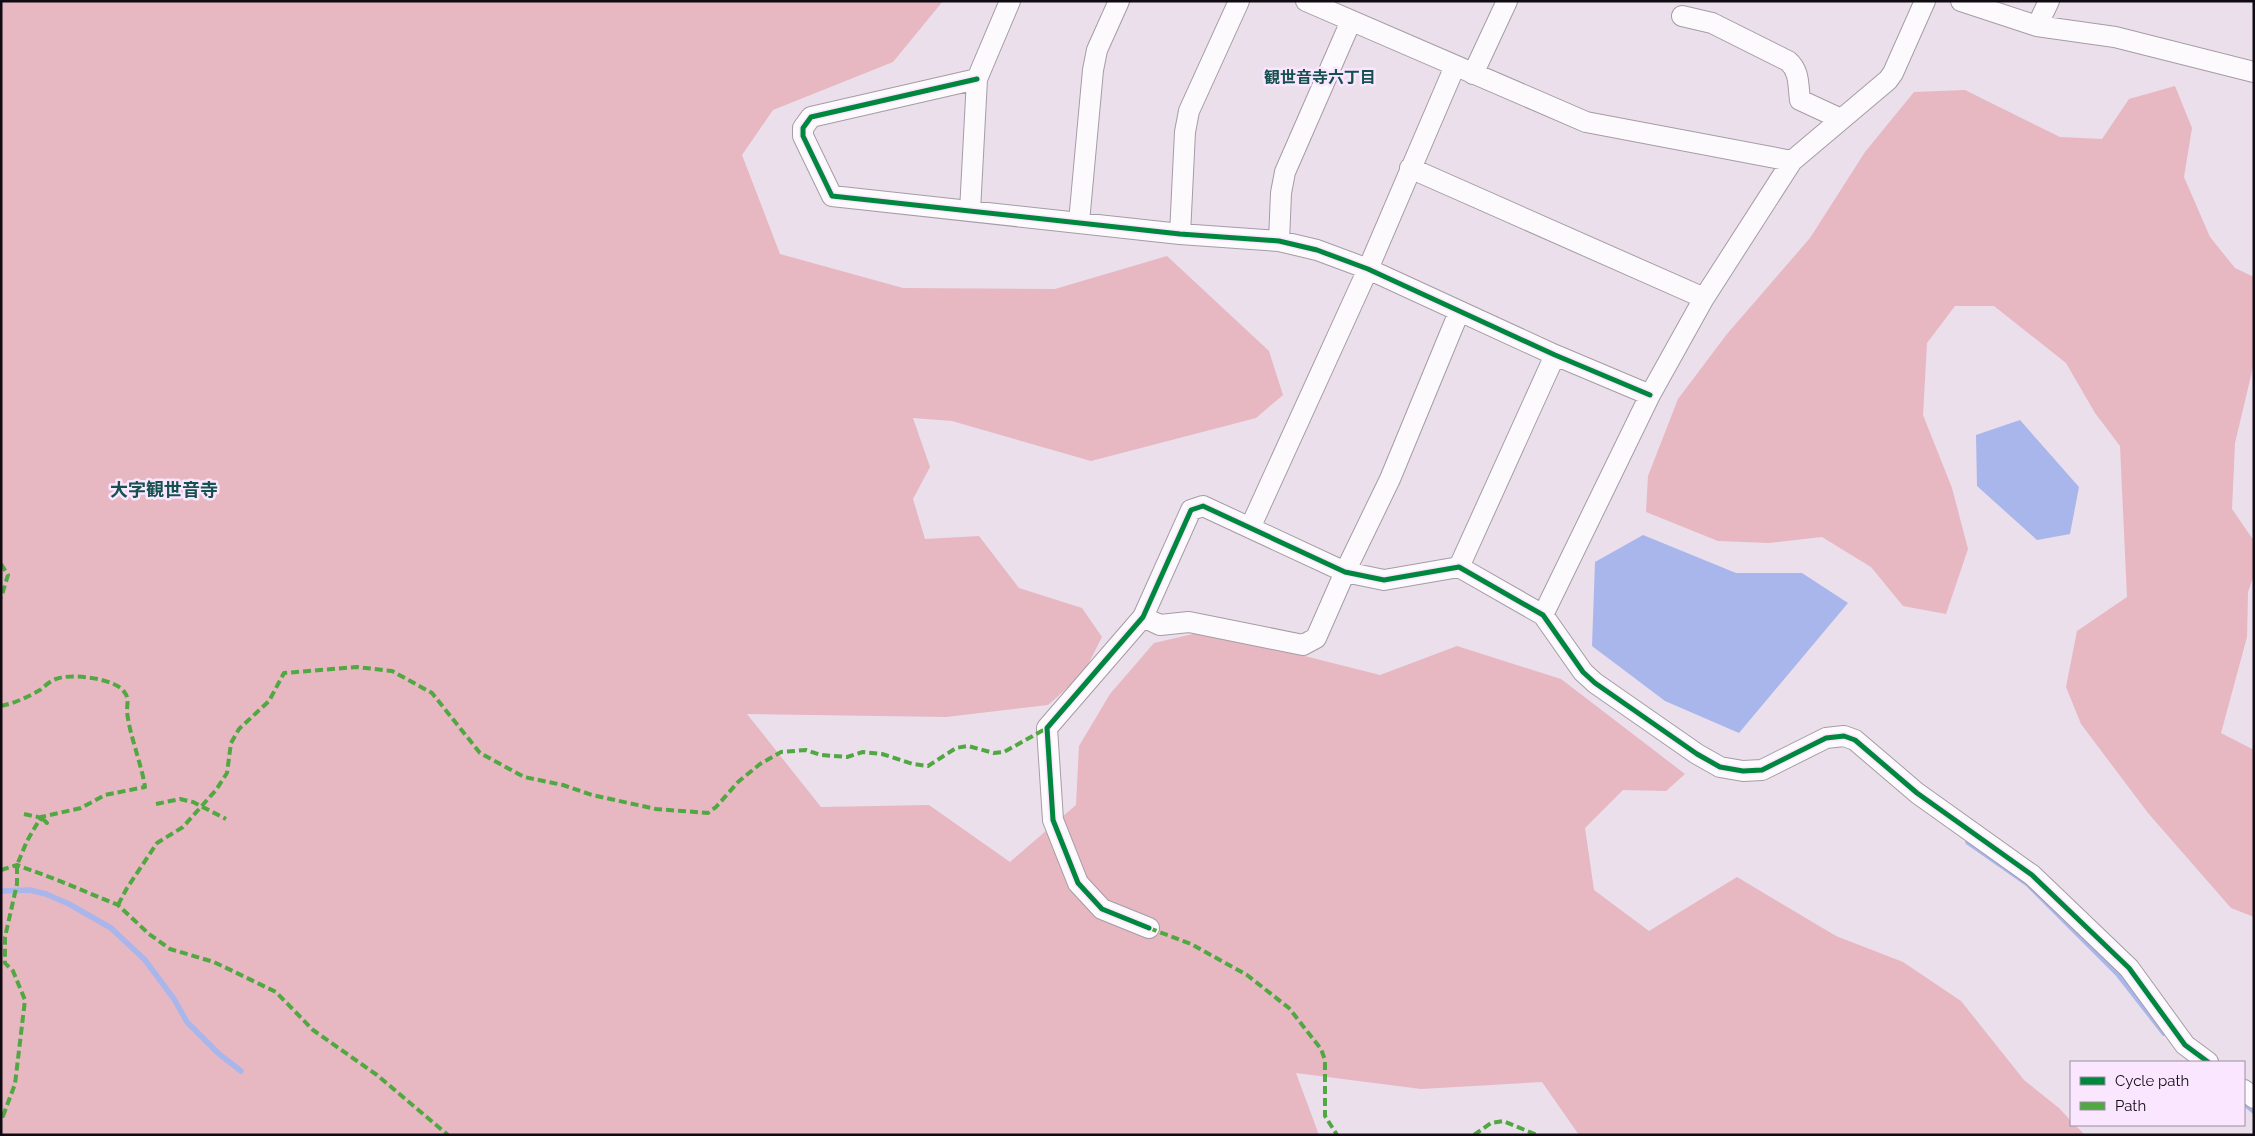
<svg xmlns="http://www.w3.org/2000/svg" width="2255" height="1136" font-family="Raleway,'Noto Sans JP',sans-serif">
  <rect width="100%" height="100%" fill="#eadfeb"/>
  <!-- green -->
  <path fill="#e7b7c2" d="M 1,1 L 943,1 L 893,62 L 773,110 L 742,155 L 780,254 L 903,288 L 1055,289 L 1167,256 L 1269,351 L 1283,395 L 1256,418 L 1091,461 L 952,421 L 913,418 L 930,467 L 913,499 L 925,539 L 979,536 L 1019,588 L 1082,608 L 1102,637 L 1083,674 L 1048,705 L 946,717 L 747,714 L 821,807 L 929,805 L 1010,862 L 1076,805 L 1079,746 L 1110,694 L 1154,643 L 1206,631 L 1380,675 L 1457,646 L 1561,679 L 1685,774 L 1666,791 L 1623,790 L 1585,828 L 1594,890 L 1649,931 L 1737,877 L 1836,936 L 1903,962 L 1961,1001 L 2024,1080 L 2059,1108 L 2071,1121 L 2071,1125 L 2075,1125 L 2085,1135 L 1579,1135 L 1542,1082 L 1421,1089 L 1296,1073 L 1319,1135 L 1,1135 Z
    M 2175,86 L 2192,128 L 2184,177 L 2210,237 L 2235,268 L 2254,277 L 2254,363 L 2235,443 L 2232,509 L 2254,541 L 2254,575 L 2248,592 L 2247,637 L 2221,733 L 2254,750 L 2254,917 L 2231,908 L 2148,813 L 2081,724 L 2066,687 L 2077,631 L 2127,597 L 2120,446 L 2095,413 L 2066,363 L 1994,306 L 1955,306 L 1927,343 L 1923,415 L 1952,488 L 1968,549 L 1946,614 L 1903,606 L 1871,567 L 1822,537 L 1769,543 L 1718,541 L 1646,512 L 1648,476 L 1678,399 L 1727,334 L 1810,238 L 1865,152 L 1914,92 L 1965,90 L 2060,137 L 2102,139 L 2129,99 Z"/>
  <!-- water -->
  <path fill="#a8b6ec" d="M 2020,420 L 2079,487 L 2070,534 L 2037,540 L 1977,486 L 1976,435 Z
    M 1643,535 L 1736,573 L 1802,573 L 1848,603 L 1739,733 L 1665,701 L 1592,646 L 1595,562 Z"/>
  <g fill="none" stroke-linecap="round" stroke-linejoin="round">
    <!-- stream -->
    <path stroke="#a8b6ec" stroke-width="5.5" d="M 1968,842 L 2028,884 L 2118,974 L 2164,1033
      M 1,891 L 30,890 L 46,894 L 69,904 L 111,928 L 145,960 L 174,999 L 187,1022 L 219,1054 L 241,1071
      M 2244,1103 L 2254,1111"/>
    <!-- minor casing -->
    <g stroke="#a59ca6" stroke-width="22">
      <path id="minor" d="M 1306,1 L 1586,122 L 1792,161
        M 1961,1 L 2037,26 L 2115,37 L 2254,72
        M 1682,16 L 1712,23 L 1788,61 C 1800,71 1798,86 1800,100 L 1841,119
        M 2037,26 L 2049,1
        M 1473,74 L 1507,1
        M 977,79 L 811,117 L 803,128 L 803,136 L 832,196 L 1180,234 L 1279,241 L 1317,250 L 1368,269 L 1555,355 L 1650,395
        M 1410,168 L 1704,298
        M 970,211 L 977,79 L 1010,1
        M 1079,222 L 1093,70 L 1097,50 L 1119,1
        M 1180,234 L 1185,132 L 1189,111 L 1239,1
        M 1279,241 L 1281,193 L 1285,172 L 1351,21
        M 1250,528 L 1368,269 L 1455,66
        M 1459,567 L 1555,355
        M 1543,615 L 1650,395 L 1704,298 L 1792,161 L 1888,80 L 1893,73 L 1925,1
        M 1143,617 L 1160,625 L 1189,622 L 1303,645 L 1316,638 L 1345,572 L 1390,479 L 1459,312
        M 1149,928 L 1102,909 L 1078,883 L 1053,820 L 1047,728 L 1143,617 L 1191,510 L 1203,506 L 1345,572 L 1384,580 L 1459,567 L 1543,615 L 1583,672 L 1595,683 L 1697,754 L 1720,767 L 1743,771 L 1762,770 L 1826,738 L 1844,736 L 1855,740 L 1917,793 L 2032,875 L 2129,968 L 2185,1045 L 2208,1062
        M 2244,1090 L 2254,1098"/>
    </g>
    <!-- minor -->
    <use href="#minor" stroke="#fcfafc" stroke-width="20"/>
    <!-- quiet -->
    <path stroke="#51a842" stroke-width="4" stroke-dasharray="8 4" stroke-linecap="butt" d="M 1,564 L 8,575 L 1,598
      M 1,706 C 15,703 28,697 40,690 C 45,686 50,681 56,679 C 70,673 117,678 125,693 C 129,698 127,705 127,712 C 130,737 141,762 145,787 L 105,795 L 81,808 L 41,817 L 27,841 L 17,865 L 17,884 L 5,937 L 5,963 L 13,971 L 25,1000 L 15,1084 L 3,1116 L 1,1115
      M 156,804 L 180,799 L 193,802 L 226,819
      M 24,814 L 38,817 L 47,823 L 41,817
      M 1,870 L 17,865 L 55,879 L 118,905 L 149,934 L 170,949 L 214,962 L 276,992 L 313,1030 L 377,1075 L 448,1135
      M 118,905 L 127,888 L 157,843 L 183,827 L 216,790 L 227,773 L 231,743 L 239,729 L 269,701 L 284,673 L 357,667 L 392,671 L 432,693 L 480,753 L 524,777 L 563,785 L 592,795 L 656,809 L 708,813 L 716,807 L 738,782 L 760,764 L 781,752 L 806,750 L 821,755 L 847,757 L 863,752 L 882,754 L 913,764 L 928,766 L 956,748 L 968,746 L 994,753 L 1004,752 L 1047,728
      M 1149,928 L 1191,944 L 1247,975 L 1289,1008 L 1321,1049 L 1325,1060 L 1325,1116 L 1337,1135
      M 1474,1135 L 1491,1123 L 1503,1121 L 1537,1135"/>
    <!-- cycleway casing -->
    <g stroke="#fae6ff" stroke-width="8">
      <path id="cycleway" d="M 977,79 L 811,117 L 803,128 L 803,136 L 832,196 L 1180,234 L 1279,241 L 1317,250 L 1368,269 L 1555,355 L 1650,395
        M 1149,928 L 1102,909 L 1078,883 L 1053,820 L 1047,728 L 1143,617 L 1191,510 L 1203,506 L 1345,572 L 1384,580 L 1459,567 L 1543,615 L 1583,672 L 1595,683 L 1697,754 L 1720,767 L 1743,771 L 1762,770 L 1826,738 L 1844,736 L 1855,740 L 1917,793 L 2032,875 L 2129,968 L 2185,1045 L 2208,1062"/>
    </g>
    <!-- cycleway -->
    <use href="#cycleway" stroke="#00873e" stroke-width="5"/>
  </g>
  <g text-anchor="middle" stroke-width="5" stroke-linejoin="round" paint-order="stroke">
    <!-- neighbourhood labels -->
    <g font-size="16" font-weight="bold" fill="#15514f" stroke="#fae6ff">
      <text x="1320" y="83">観世音寺六丁目</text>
    </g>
    <!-- quarter labels -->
    <g font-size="18" font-weight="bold" fill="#15514f" stroke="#fae6ff">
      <text x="164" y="496">大字観世音寺</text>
    </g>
  </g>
  <!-- border -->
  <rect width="2255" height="1136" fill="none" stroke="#100a12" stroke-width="5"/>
  <!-- legend -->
  <rect x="2070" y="1061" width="175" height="65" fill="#fae6ff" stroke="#9c8ea0"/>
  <rect x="2080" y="1077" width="25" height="8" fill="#00873e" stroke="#9c8ea0"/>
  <text x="2115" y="1086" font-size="15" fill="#100a12">Cycle path</text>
  <rect x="2080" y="1102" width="25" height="8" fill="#51a842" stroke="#9c8ea0"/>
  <text x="2115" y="1111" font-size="15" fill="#100a12">Path</text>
</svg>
